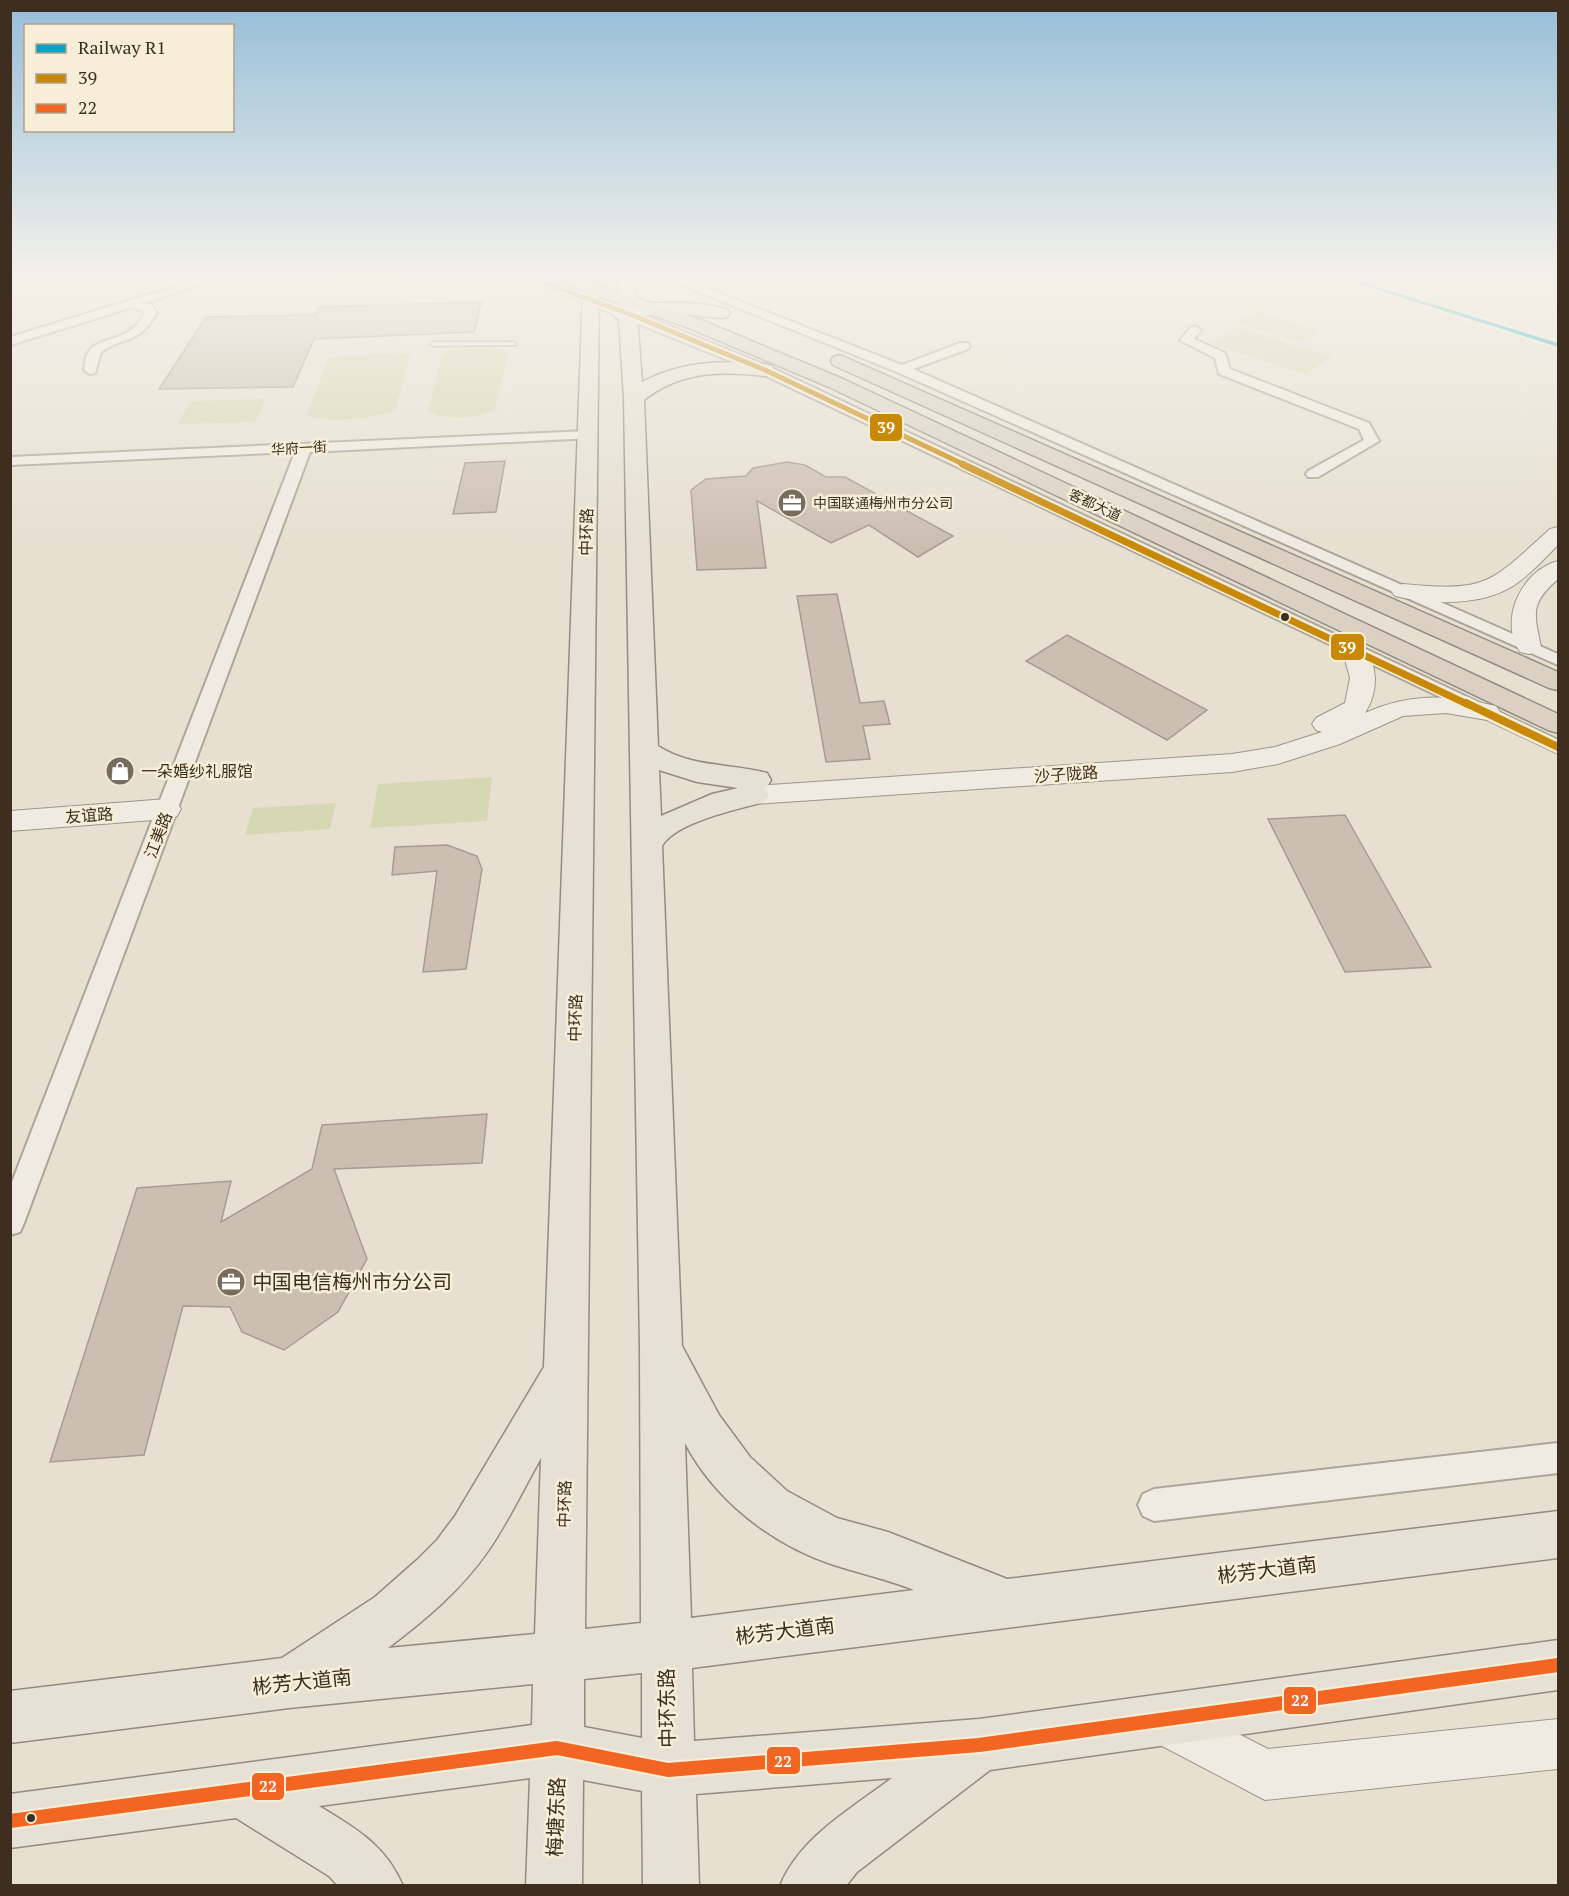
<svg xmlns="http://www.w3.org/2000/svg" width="1569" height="1896" font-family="'PT Serif','Noto Sans SC',serif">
  <rect width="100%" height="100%" fill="#e7e0d1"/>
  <!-- green -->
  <path fill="#d6d7b3" d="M 339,277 L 395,277 L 399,278 L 399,283 C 373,294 361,290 337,279 Z
    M 1256,311 L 1319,331 L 1300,342 L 1237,322 Z
    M 1236,327 L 1332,357 L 1306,374 L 1209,343 Z
    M 493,347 L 504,351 L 508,355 L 495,408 C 483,420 442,420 428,411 L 442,354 L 457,348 Z
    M 400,353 L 410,356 L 395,411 C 374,418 327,424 307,415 L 327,360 L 339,356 Z
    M 266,399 L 255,422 L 177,424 L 191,401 Z
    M 492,777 L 487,821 L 370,828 L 378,784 Z
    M 336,803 L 330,829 L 245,835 L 253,808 Z"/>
  <!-- building -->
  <path fill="#cbbfb2" stroke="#a89c90" stroke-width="1.5" d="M 481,302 L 474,332 L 314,339 L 293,387 L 159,389 L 206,317 L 315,315 L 318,307 Z
    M 505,461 L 496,512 L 453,514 L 465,463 Z
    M 787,462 L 805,465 L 826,477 L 845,477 L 953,536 L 918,557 L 869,525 L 831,543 L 757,501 L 766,568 L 697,570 L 691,490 L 706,479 L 746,476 L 753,468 Z
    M 837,594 L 860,703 L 884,701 L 890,724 L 863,726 L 870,759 L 826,762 L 797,596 Z
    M 1067,635 L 1207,710 L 1167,740 L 1026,661 Z
    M 1345,815 L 1431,967 L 1345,972 L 1268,819 Z
    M 447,845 L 477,856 L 482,869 L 466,969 L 423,972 L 437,871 L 392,875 L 395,847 Z
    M 487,1114 L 482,1163 L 334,1169 L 367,1259 L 338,1312 L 284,1350 L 242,1332 L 230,1307 L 183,1306 L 144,1455 L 50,1462 L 137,1188 L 231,1181 L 221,1222 L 312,1169 L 322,1125 Z"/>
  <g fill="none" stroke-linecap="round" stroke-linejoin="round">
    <!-- lane casing -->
    <g stroke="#ada599" stroke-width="3">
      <path id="lane" d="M 514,342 L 516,343 L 516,345 L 433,346 L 430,344 L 433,342 Z"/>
    </g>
    <!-- street casing -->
    <g stroke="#ada599" stroke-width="4">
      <path id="street" d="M 206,277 L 223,277 L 145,303 L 152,305 L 157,313 C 136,347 127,334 101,352 L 95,373 L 90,374 L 84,370 C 86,338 104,345 126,333 C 134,329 140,321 145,313 L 133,307 L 10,345 L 10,337 Z
        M 522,277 L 538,277 L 631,310 L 770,367 L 1558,740 L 1558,753 L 760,373 Z
        M 662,277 L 678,277 L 902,365 L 960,343 L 968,343 L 970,346 L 968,349 L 913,369 L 1558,654 L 1558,665 L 897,372 Z
        M 1195,326 L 1201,330 L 1194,339 L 1225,353 L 1230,369 L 1369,423 L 1379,441 L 1318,477 L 1308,477 L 1306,474 L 1308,471 L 1364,440 L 1359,429 L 1219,374 L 1215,358 L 1180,340 L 1191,327 Z
        M 588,431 L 595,435 L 593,438 L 310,452 L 24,1223 L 20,1232 L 10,1235 L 10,1187 L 295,452 L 10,465 L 10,457 Z
        M 1558,1443 L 1558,1473 L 1154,1521 L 1143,1516 L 1138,1505 L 1143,1494 L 1154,1489 Z"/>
    </g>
    <!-- secondary casing -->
    <g stroke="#9c958a" stroke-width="2">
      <path id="secondary" d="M 1558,527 L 1558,545 C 1544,559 1530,575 1513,586 C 1481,606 1431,605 1395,596 L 1391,591 L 1395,586 L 1403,584 C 1488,592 1489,584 1550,529 Z
        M 1558,561 L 1558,579 C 1530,604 1534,612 1541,647 L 1538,652 L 1529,654 L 1520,652 C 1498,620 1522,570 1558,561 Z
        M 1354,642 L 1363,644 C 1378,665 1379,691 1365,713 C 1409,693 1449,694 1496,706 L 1500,712 L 1496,718 L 1487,720 L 1446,713 L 1403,716 L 1340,744 L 1278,764 L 1232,772 L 754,804 L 744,802 L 740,795 L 744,788 L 754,786 L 1232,754 L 1275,747 L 1322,732 L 1316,730 L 1312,724 L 1316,718 L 1345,703 L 1350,678 L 1342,649 L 1345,644 Z
        M 167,799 L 177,802 L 181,809 L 177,816 L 167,819 L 10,831 L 10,811 Z
        M 1162,1695 L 1268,1749 L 1558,1719 L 1558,1769 L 1265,1800 L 1145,1737 L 1137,1720 L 1145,1703 Z"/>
    </g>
    <!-- primary casing -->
    <g stroke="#928b80" stroke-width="3">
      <path id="primary" d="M 617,277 L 633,278 L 636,306 C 666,300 698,302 727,309 L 730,313 L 727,317 L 721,318 L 672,313 L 637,316 L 642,382 C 681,361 722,360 765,364 L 772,366 L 774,370 L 772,374 L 765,376 C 720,371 681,371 644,400 L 658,746 C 692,768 730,763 767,773 L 771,780 L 767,787 L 763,788 L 769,795 L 764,802 C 739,809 675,822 662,846 L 682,1346 L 719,1415 L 750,1457 L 787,1491 L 837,1518 L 888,1532 L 1007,1579 L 1558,1511 L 1558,1558 L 692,1668 L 694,1741 L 979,1719 L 1558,1640 L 1558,1690 L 990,1770 L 857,1872 L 846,1886 L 780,1886 C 800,1837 851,1809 892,1778 L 696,1794 L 699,1886 L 643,1886 L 642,1791 L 583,1780 L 582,1886 L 526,1886 L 530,1778 L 319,1806 C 356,1829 385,1844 403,1886 L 338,1886 L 329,1876 L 236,1818 L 10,1848 L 10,1794 L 532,1725 L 533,1684 L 289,1708 L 10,1743 L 10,1691 L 282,1658 L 375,1597 L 417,1560 L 437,1540 L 455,1516 L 544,1367 L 583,288 L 591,283 L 599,288 L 585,1629 L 641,1623 L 640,1348 L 624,398 L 619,320 L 613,315 L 619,310 ZM 659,770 L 697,782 L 738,788 L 712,794 L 661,816 ZM 685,1443 C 714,1499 771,1544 831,1564 C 858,1573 886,1579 914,1590 L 691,1618 ZM 541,1458 L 535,1634 L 388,1648 C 425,1620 461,1590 488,1551 C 508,1522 524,1488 541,1458 ZM 642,1673 L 642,1738 L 584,1727 L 584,1679 Z"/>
    </g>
    <!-- highway casing -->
    <g stroke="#928b80" stroke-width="3">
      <path id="highway" d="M 554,277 L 577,277 L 701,320 L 843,379 L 1558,714 L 1558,733 L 1548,730 L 829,387 L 689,328 L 556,281 Z
        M 840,355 L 1558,672 L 1558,690 L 1549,688 L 833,365 L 831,361 L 833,357 Z"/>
    </g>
    <!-- lane -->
    <use href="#lane" fill="#efebe3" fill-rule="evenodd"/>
    <!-- street -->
    <use href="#street" fill="#efebe3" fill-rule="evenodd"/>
    <!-- secondary -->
    <use href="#secondary" fill="#efebe3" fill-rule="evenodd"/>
    <!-- primary -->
    <use href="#primary" fill="#e6e1d4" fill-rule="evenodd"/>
    <!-- highway -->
    <use href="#highway" fill="#dad1c2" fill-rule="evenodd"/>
    <!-- bus-1-far2 casing -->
    <g stroke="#f7eed8" stroke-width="8">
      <path id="bus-1-far2" d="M 547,284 L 627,313 L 765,370 L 965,465"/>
    </g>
    <!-- bus-1-far1 casing -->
    <g stroke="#f7eed8" stroke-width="10">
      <path id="bus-1-far1" d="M 962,464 L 1469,705"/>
    </g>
    <!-- bus-1 casing -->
    <g stroke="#f7eed8" stroke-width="13">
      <path id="bus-1" d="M 1466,703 L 1558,747"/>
    </g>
    <!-- bus-2 casing -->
    <g stroke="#f7eed8" stroke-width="18">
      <path id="bus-2" d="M 10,1821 L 557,1748 L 668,1770 L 979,1745 L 1558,1665"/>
    </g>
    <!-- bus-1-far2 -->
    <use href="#bus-1-far2" stroke="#c88808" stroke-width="5"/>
    <!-- bus-1-far1 -->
    <use href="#bus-1-far1" stroke="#c88808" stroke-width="7"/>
    <!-- bus-1 -->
    <use href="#bus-1" stroke="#c88808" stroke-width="8"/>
    <!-- bus-2 -->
    <use href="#bus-2" stroke="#f26522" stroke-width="14"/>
    <!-- rail-1 casing -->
    <g stroke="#f7eed8" stroke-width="5">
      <path id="rail-1" d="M 1337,277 L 1345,277 L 1558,343 L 1558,347 Z"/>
    </g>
    <!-- rail-1 -->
    <use href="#rail-1" fill="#03a3c5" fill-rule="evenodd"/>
  </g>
  <!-- sky -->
  <linearGradient id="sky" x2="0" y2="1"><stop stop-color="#96bed9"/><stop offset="0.51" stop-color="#f4f1ea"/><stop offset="1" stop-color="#f4f1ea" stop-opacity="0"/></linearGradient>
  <rect width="1569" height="542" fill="url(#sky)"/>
  <!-- icons -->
  <defs>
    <g id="office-disc" transform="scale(1.5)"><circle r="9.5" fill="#786c5e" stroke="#f7eed8"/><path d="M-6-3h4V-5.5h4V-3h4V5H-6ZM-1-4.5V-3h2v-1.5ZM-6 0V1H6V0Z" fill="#fff"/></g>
    <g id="shop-disc" transform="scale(1.5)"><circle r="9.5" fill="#786c5e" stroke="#f7eed8"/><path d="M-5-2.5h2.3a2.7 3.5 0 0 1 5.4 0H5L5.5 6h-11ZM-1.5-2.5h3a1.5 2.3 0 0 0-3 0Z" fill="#fff"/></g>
  </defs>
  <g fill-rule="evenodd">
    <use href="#office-disc" x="792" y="503"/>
    <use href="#shop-disc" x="120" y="771"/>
    <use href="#office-disc" x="231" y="1282"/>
  </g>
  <!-- markers -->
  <g fill="#3d2e20" stroke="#f7eed8" stroke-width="2">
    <circle cx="1285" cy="617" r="5"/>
    <circle cx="31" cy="1818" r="5"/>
  </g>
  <g text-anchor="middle" stroke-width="5" stroke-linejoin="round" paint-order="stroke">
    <!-- far-street labels -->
    <g font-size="14" fill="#3d2e20" stroke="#f7eed8">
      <text transform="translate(299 448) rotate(-3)" y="5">华府一街</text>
      <text transform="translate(1095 505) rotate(25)" y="5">客都大道</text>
    </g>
    <!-- far-poi labels -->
    <g font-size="14" fill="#3d2e20" stroke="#f7eed8" text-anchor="start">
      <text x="813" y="508">中国联通梅州市分公司</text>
    </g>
    <!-- street labels -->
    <g font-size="16" fill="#3d2e20" stroke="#f7eed8">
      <text transform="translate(586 532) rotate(-89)" y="6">中环路</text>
      <text transform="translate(1066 774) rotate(-4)" y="6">沙子陇路</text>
      <text transform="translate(89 815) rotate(-4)" y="6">友谊路</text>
      <text transform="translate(158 835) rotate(-69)" y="6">江美路</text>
      <text transform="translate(575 1018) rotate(-89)" y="6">中环路</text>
      <text transform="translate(564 1504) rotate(-88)" y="6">中环路</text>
    </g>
    <!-- poi labels -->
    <g font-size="16" fill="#3d2e20" stroke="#f7eed8" text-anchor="start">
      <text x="141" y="777">一朵婚纱礼服馆</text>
    </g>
    <!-- near-poi labels -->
    <g font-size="20" fill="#3d2e20" stroke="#f7eed8" text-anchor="start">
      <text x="252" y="1289">中国电信梅州市分公司</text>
    </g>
    <!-- near-street labels -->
    <g font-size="20" fill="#3d2e20" stroke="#f7eed8">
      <text transform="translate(1267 1570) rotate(-7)" y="7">彬芳大道南</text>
      <text transform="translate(785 1631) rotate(-7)" y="7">彬芳大道南</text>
      <text transform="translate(302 1682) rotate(-6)" y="7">彬芳大道南</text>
      <text transform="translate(667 1708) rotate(-91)" y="7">中环东路</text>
      <text transform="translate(556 1817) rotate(-88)" y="7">梅塘东路</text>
    </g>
  </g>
  <g stroke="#f7eed8" stroke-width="2">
    <rect x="869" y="413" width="34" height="29" rx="6" fill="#c88808"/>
    <rect x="1330" y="633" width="35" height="28" rx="6" fill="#c88808"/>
    <rect x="1283" y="1686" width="34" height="29" rx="6" fill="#f26522"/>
    <rect x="766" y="1746" width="35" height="29" rx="6" fill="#f26522"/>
    <rect x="251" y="1772" width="34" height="29" rx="6" fill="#f26522"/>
  </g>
  <g font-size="16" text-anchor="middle" font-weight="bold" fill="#fff">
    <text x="886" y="433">39</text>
    <text x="1347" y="653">39</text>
    <text x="1300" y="1706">22</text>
    <text x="783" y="1767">22</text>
    <text x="268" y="1792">22</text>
  </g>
  <!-- border -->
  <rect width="1569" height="1896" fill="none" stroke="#3d2e20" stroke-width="24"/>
  <!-- legend -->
  <rect x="24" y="24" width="210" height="108" fill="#f7eed8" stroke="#ada18e" stroke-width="1.5"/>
  <rect x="36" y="44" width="30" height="9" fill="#03a3c5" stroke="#ada18e" stroke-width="1.5"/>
  <text x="78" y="54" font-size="18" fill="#3d2e20">Railway R1</text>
  <rect x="36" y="74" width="30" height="9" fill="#c88808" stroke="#ada18e" stroke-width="1.5"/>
  <text x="78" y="84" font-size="18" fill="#3d2e20">39</text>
  <rect x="36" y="104" width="30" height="9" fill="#f26522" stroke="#ada18e" stroke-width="1.5"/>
  <text x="78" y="114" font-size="18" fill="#3d2e20">22</text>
</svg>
